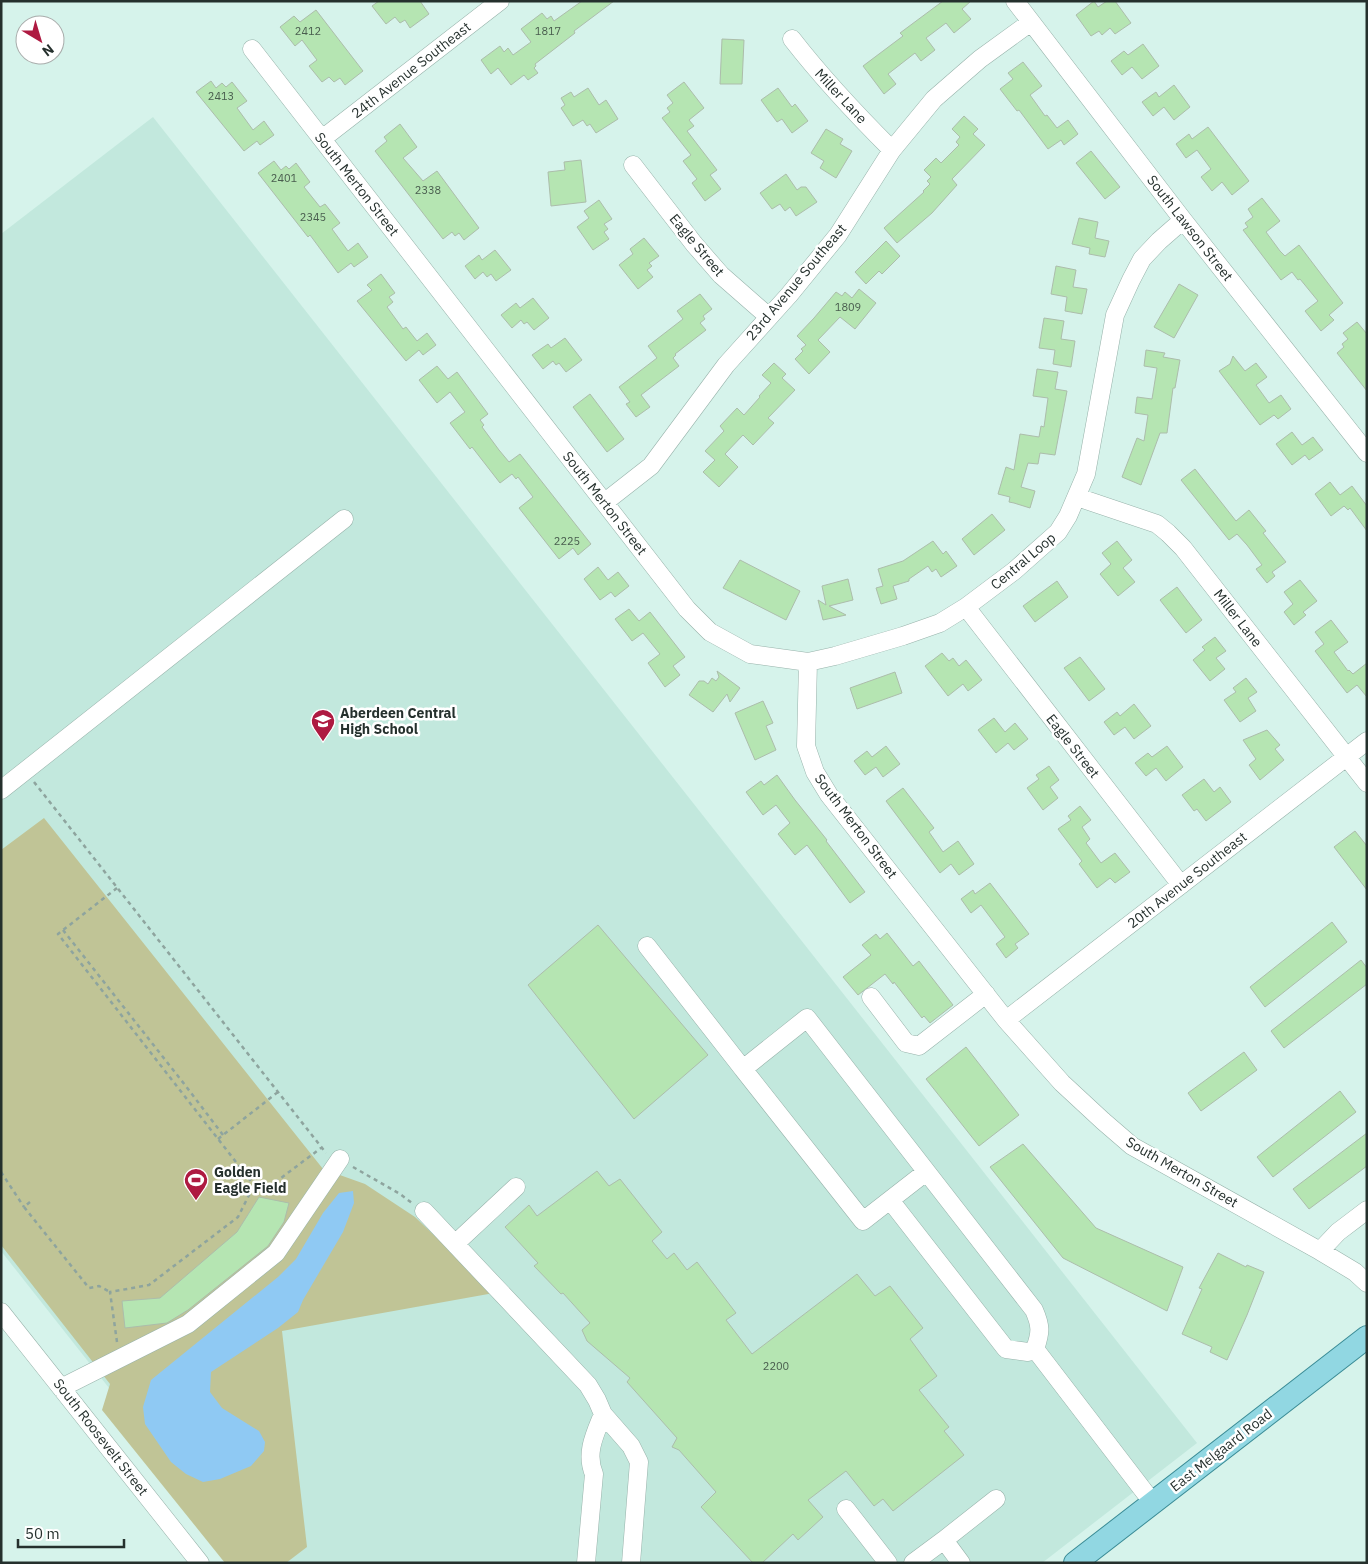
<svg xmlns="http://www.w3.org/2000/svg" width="1368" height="1564" font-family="'IBM Plex Sans',sans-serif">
  <rect width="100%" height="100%" fill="#d6f3eb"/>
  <!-- built -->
  <path fill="#c2e8dd" d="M 153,117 L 1197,1443 L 1042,1563 L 247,1563 L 1,1251 L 1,234 Z"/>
  <!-- green -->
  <path fill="#c0c496" d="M 44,818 L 323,1169 L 365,1184 L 415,1217 L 494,1293 L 282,1331 L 307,1547 L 286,1563 L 225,1563 L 102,1410 L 110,1384 L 1,1245 L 1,850 Z"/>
  <!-- water -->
  <path fill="#8fc9f3" d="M 353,1191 L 354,1203 L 343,1232 L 303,1300 L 298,1312 L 278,1328 L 211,1372 L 210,1392 L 222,1408 L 259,1431 L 265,1442 L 264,1451 L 251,1466 L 220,1479 L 203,1482 L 186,1474 L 171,1462 L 145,1424 L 143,1407 L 151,1380 L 278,1277 L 296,1259 L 323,1213 L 339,1193 Z"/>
  <!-- building -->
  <path fill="#b5e5b2" stroke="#acbdab" d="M 379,1 L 420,1 L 429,14 L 410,28 L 405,20 L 400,23 L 395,17 L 386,24 L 372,6 Z
    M 582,1 L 614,1 L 574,31 L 575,33 L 535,64 L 536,66 L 534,68 L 538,73 L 528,80 L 524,75 L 511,85 L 498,68 L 491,74 L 481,60 L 500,46 L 504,52 L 508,48 L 513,55 L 531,42 L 521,29 L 542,13 L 547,19 L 551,16 L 554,21 Z
    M 943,1 L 971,1 L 962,9 L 971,19 L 954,33 L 946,23 L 926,38 L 935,50 L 921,61 L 915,53 L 888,74 L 896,84 L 884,94 L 863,66 L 903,36 L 900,33 Z
    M 1094,1 L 1098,7 L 1107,1 L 1115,1 L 1131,23 L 1115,34 L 1110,28 L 1102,35 L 1099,31 L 1091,36 L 1076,15 Z
    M 316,10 L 363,71 L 345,85 L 340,78 L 334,82 L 329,77 L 322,82 L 309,66 L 317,60 L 302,40 L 295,46 L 280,27 L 294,16 L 300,22 Z
    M 722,39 L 744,40 L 742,84 L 720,84 Z
    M 1143,44 L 1159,66 L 1142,79 L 1132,67 L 1122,75 L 1111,61 L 1124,51 L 1128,55 Z
    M 1023,62 L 1042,86 L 1030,95 L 1045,116 L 1047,115 L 1057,128 L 1068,120 L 1078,134 L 1064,145 L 1061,140 L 1048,149 L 1019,110 L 1017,111 L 1000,89 L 1013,79 L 1008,73 Z
    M 211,81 L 216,88 L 222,83 L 226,87 L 232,82 L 247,101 L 237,108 L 253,130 L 264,121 L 274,135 L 260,145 L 257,141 L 244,151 L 196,92 Z
    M 684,82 L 704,108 L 689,120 L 694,126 L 687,131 L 717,170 L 710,175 L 721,189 L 705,201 L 692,183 L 697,179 L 683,161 L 691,155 L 662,118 L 670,112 L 667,108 L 673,103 L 667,95 Z
    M 1174,85 L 1190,107 L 1174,120 L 1164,107 L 1153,116 L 1142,102 L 1156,92 L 1159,97 Z
    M 588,88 L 599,105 L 606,100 L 618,119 L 596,133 L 590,124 L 587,126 L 583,120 L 573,126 L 561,108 L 565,105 L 561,98 L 571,92 L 574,97 Z
    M 778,88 L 792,107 L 795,104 L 808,121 L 792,133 L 782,119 L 777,122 L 761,100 Z
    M 964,116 L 978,129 L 973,134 L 985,145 L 952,179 L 957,185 L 932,213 L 897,243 L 884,228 L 924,192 L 923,191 L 930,184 L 927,181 L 931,177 L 924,170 L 936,158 L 941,163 L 959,145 L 956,142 L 960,137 L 952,129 Z
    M 400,124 L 417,147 L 403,158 L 423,181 L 437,171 L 479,228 L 464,240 L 459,233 L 455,236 L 452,232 L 443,239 L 375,151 L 387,141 L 384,137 Z
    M 1208,127 L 1249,181 L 1232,195 L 1222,182 L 1212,191 L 1201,177 L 1211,169 L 1197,150 L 1186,158 L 1176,144 L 1189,134 L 1192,139 Z
    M 826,129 L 843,139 L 840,144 L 852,151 L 836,178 L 820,168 L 824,161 L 811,153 Z
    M 1091,151 L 1120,187 L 1105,199 L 1076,163 Z
    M 581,160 L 586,202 L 551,206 L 548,172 L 565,170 L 564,162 Z
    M 274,161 L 281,170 L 286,166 L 289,169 L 296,163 L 310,182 L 304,187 L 320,207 L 325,204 L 340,223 L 332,229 L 348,251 L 358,243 L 368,257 L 354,267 L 351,263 L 338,273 L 310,235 L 308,237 L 258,173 Z
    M 786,174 L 797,190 L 801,187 L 806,187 L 817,202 L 796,216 L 790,207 L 785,211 L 780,204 L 772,209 L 760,193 Z
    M 1262,198 L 1280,221 L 1266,232 L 1280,251 L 1285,256 L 1299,245 L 1343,303 L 1329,315 L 1334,320 L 1321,331 L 1305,311 L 1318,301 L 1300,279 L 1298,280 L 1292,272 L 1281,280 L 1243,230 L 1248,227 L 1245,223 L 1253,217 L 1248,209 Z
    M 599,200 L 612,219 L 604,224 L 608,229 L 604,232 L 609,239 L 593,250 L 577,227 L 589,218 L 584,211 Z
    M 1079,218 L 1098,222 L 1095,238 L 1109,241 L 1105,257 L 1089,254 L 1090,248 L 1072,244 Z
    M 644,238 L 659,256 L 649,263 L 652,266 L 647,270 L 653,277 L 638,289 L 619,265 L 633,254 L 630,249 Z
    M 886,241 L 900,256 L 882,274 L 879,271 L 866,284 L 855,272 Z
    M 495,250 L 511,270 L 496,281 L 491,274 L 487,277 L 483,272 L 475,279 L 465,266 L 479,255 L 482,260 Z
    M 1056,266 L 1076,270 L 1073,287 L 1087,289 L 1082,314 L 1065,311 L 1067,297 L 1051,294 Z
    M 381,274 L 395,293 L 389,297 L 393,302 L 387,307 L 403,329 L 406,327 L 417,341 L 427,333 L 436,345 L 423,355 L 419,350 L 406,361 L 357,301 L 372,290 L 367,285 Z
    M 1179,284 L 1198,295 L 1174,338 L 1154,327 Z
    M 859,289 L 876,303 L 855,329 L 840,317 L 818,340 L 830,352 L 809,374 L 795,359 L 803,351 L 801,349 L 806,345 L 797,336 L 814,318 L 836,292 L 842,296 L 845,292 L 852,298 Z
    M 700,294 L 712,309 L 703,316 L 705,319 L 700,323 L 706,330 L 675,354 L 676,355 L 673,358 L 679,366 L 641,395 L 650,407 L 636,417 L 626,404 L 630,402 L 619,387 L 657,358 L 648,346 L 683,319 L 677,311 Z
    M 533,298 L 549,318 L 534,330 L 527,322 L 524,324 L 521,320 L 512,328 L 501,315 L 516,303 L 520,308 Z
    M 1044,318 L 1064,321 L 1061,339 L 1075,341 L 1071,367 L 1053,364 L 1055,350 L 1039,348 Z
    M 1357,322 L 1367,334 L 1367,391 L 1337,353 L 1344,347 L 1342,344 L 1348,339 L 1343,333 Z
    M 565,338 L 582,360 L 566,372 L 559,363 L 556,365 L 553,361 L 543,369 L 532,355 L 548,344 L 551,348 Z
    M 1146,350 L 1165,353 L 1163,357 L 1180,360 L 1175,388 L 1173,388 L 1167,433 L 1160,433 L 1141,485 L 1122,477 L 1137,438 L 1144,441 L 1148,415 L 1135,413 L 1137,397 L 1152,399 L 1157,368 L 1144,366 Z
    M 1233,356 L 1245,371 L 1256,363 L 1267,377 L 1256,385 L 1269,403 L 1281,395 L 1291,409 L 1278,419 L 1274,415 L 1260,425 L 1219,371 L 1230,364 Z
    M 774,363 L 786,374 L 782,378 L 795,390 L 768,418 L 774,423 L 753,445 L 743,435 L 725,454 L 738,467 L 719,487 L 703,472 L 715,460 L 705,451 L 724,431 L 720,426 L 737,408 L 744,415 L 760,397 L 759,396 L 771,383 L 762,375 Z
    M 437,366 L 448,379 L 457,372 L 488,414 L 480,420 L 484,425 L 482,427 L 499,450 L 509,462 L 520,454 L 591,544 L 578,555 L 573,548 L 559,559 L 519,508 L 533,497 L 518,477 L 516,479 L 512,474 L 500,483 L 472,447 L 470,449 L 450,423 L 465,412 L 450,392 L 437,403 L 419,380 Z
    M 1037,369 L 1058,372 L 1055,389 L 1067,391 L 1055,455 L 1040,453 L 1038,464 L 1028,463 L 1021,487 L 1035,491 L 1030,508 L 1014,503 L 1009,502 L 1010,497 L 998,494 L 1006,467 L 1014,470 L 1020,434 L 1039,437 L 1041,426 L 1044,427 L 1048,398 L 1033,396 Z
    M 590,394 L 624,439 L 607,452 L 573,407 Z
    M 1292,432 L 1302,445 L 1313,437 L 1323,450 L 1309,460 L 1305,455 L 1292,465 L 1276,444 Z
    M 1195,469 L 1236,521 L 1249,510 L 1266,531 L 1263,533 L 1286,562 L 1272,572 L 1275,576 L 1267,583 L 1256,569 L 1262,565 L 1247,545 L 1237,534 L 1229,540 L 1181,480 Z
    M 1330,482 L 1340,495 L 1352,486 L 1367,506 L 1367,531 L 1350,508 L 1348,510 L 1344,506 L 1331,516 L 1315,494 Z
    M 992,514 L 1005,530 L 974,555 L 962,539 Z
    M 933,541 L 943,554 L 946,551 L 957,566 L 941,577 L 936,569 L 932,572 L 928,566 L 909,579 L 909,581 L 893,586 L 897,599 L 881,604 L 876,588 L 883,586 L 878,569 L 903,561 Z
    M 1117,541 L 1132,560 L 1123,568 L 1135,582 L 1118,596 L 1100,574 L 1111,564 L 1102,553 Z
    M 740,560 L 800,591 L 786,620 L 723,588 Z
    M 598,567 L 608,580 L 618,572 L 629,586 L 615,597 L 611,592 L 600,600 L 584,579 Z
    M 848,579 L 853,600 L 829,606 L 846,615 L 823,620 L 818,600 L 826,605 L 822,586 Z
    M 1300,580 L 1317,601 L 1303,612 L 1306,615 L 1294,625 L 1284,612 L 1293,604 L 1284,592 Z
    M 1057,581 L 1068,597 L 1035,622 L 1023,606 Z
    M 1177,587 L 1202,620 L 1186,633 L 1160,600 Z
    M 629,609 L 639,621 L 650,612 L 685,657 L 673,666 L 680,675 L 665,687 L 648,663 L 660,654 L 643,633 L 632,641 L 615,619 Z
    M 1331,620 L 1348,642 L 1334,652 L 1348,671 L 1349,670 L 1353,674 L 1367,663 L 1367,697 L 1357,685 L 1347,693 L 1315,651 L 1324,644 L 1315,632 Z
    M 1215,637 L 1226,651 L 1216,658 L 1225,669 L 1210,681 L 1193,660 L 1205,650 L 1202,647 Z
    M 942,653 L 949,661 L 953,658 L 959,666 L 966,660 L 982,680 L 968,691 L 963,684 L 948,696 L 925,666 Z
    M 1080,657 L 1105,689 L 1089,701 L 1064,668 Z
    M 717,671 L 740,688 L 730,702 L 727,694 L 713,712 L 689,695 L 699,681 L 704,681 L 708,684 L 712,678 L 716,681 L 719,677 Z
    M 895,672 L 902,693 L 857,709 L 850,688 Z
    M 1246,678 L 1257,692 L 1248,698 L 1256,711 L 1240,722 L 1224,700 L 1236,692 L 1233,688 Z
    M 763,701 L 773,723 L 766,726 L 776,750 L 755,760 L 735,713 Z
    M 1134,704 L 1151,726 L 1134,739 L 1125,727 L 1114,735 L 1104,722 L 1117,712 L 1120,716 Z
    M 994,718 L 1005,732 L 1015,723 L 1028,739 L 1014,750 L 1008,743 L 996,753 L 978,730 Z
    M 1267,730 L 1280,745 L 1275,749 L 1284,760 L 1260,780 L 1249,765 L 1256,759 L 1243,740 Z
    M 886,746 L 900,764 L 883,777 L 876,767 L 865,775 L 854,761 L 867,751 L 872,757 Z
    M 1167,746 L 1183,767 L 1166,781 L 1156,768 L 1146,776 L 1135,763 L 1148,753 L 1152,757 Z
    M 1049,766 L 1059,780 L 1050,787 L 1058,798 L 1043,810 L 1027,788 L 1039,779 L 1036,775 Z
    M 777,775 L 795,800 L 827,840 L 826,841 L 865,892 L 850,903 L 807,845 L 795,855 L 778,834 L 790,823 L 776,805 L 763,815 L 746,792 L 761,781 L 764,785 Z
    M 1204,779 L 1214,792 L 1220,787 L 1231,802 L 1206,821 L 1197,809 L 1194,811 L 1182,795 Z
    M 903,788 L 934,828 L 929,832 L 943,852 L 958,841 L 974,864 L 959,875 L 951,864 L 940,873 L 886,801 Z
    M 1080,806 L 1091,820 L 1082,827 L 1090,839 L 1086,843 L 1101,863 L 1115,853 L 1130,872 L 1115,883 L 1110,878 L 1097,888 L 1079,864 L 1082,861 L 1058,829 L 1071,820 L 1068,816 Z
    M 1355,831 L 1367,846 L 1367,890 L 1334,847 Z
    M 990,883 L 1029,934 L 1015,944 L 1018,948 L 1006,958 L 996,944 L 1005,937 L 981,905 L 971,913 L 961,899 L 973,890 L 975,894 Z
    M 1332,922 L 1347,942 L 1265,1007 L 1250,987 Z
    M 598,925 L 708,1055 L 634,1119 L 528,985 Z
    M 887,933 L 913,966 L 919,961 L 953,1005 L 930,1023 L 924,1016 L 922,1018 L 894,982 L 893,984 L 885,974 L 858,995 L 843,977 L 871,955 L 862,945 L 876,934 L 880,939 Z
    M 1361,960 L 1367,968 L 1367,984 L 1284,1048 L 1271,1031 Z
    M 966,1047 L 1019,1115 L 979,1146 L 926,1079 Z
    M 1244,1052 L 1257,1070 L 1201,1111 L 1188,1093 Z
    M 1340,1091 L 1356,1112 L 1273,1177 L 1257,1157 Z
    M 1367,1133 L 1367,1166 L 1309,1209 L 1293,1189 Z
    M 1023,1144 L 1096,1228 L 1183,1267 L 1167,1311 L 1063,1258 L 990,1167 Z
    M 597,1171 L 609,1186 L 620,1179 L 662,1232 L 652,1241 L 667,1259 L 674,1253 L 687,1270 L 697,1262 L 736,1313 L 726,1320 L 752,1354 L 857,1274 L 875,1296 L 890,1286 L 923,1328 L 910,1339 L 937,1376 L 919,1390 L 949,1427 L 944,1431 L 964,1455 L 893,1511 L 883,1499 L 874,1506 L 846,1471 L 808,1500 L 823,1517 L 798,1540 L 793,1534 L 762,1563 L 753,1563 L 701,1507 L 716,1492 L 679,1450 L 672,1447 L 677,1438 L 627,1382 L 630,1378 L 587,1341 L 582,1330 L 590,1323 L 563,1293 L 561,1294 L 534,1266 L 538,1263 L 505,1227 L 529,1205 L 537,1216 Z
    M 259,1197 L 289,1203 L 284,1222 L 268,1246 L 188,1310 L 175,1318 L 167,1323 L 125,1328 L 122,1301 L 160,1298 L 237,1232 Z
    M 1218,1253 L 1246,1267 L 1247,1265 L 1264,1272 L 1247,1315 L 1227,1360 L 1210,1352 L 1212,1347 L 1182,1334 L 1202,1289 L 1199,1288 Z"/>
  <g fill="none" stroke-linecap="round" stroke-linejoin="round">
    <!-- minor casing -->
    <g stroke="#97b2aa" stroke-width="19">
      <path id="minor" d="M 1015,1 L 1183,220 L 1367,453
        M 792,39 C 823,79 857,115 892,150
        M 252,49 L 687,609 L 710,632 L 750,654 L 808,662 L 806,746 L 815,772 L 829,795 L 1006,1020 L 1062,1083 L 1103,1121 L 1132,1146 L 1320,1251 L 1355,1272 L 1367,1283
        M 322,139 L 500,1
        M 633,165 L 694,244 L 721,275 L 769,317
        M 1077,497 L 1157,524 L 1168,533 L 1183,548 L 1367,783
        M 605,502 L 651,466 L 726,365 L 789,295 L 838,235 L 892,150 L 934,99 L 980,59 L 1031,22
        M 966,607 L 1181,885
        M 808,662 L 835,656 L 903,636 L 940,623 L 966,607 L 1014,571 L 1058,532 L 1068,516 L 1086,474 L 1115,315 L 1131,280 L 1142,259 L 1159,241 L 1183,220
        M 1,790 L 344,519
        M 647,946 L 743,1069
        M 871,997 L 906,1043 L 919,1046 L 986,994
        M 1006,1020 L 1367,741
        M 890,1200 L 1006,1349 L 1028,1352 L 1035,1349 C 1041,1332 1041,1326 1034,1310 L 807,1018 L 743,1069 L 863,1221 L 926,1172
        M 424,1211 L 588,1385 L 597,1400 L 603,1414 L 631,1446 L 639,1462 L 631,1563
        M 456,1243 L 516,1187
        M 1320,1251 L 1338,1232 L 1367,1210
        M 1,1312 L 200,1563
        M 1035,1349 L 1153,1503
        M 61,1388 L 188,1324 L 276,1253 L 340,1159
        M 846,1509 L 888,1563
        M 586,1563 L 594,1474 C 585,1453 595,1434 603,1414
        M 913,1563 L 944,1540
        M 961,1563 L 944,1540 L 996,1499"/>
    </g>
    <!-- major casing -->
    <g stroke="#3b8c96" stroke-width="24">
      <path id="major" d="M 1075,1563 L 1367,1337"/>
    </g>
    <!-- path -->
    <path stroke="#8ea49e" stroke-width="2.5" stroke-dasharray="4 4" stroke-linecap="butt" d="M 34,782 L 326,1153
      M 117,888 L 58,934 L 254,1185 L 269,1187 L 321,1148
      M 63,930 L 185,1085 L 223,1135
      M 218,1139 L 278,1092
      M 353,1167 L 400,1194 L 412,1203
      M 1,1172 L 24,1207
      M 30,1202 L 24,1207 L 89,1288 L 99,1286 L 110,1292
      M 117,1342 L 110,1292 L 149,1285 L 238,1217 L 254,1185"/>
    <!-- minor -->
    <use href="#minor" stroke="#fff" stroke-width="18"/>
    <!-- major -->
    <use href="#major" stroke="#91d7e2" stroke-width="22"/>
  </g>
  <!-- icons -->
  <defs>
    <g id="school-pin" transform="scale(1.25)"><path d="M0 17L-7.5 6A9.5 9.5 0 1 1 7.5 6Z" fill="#ae1a41" stroke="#fff"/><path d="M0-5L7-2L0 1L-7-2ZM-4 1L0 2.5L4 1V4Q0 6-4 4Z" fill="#fff"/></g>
    <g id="stadium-pin" transform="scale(1.25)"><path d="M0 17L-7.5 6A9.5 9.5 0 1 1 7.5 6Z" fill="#ae1a41" stroke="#fff"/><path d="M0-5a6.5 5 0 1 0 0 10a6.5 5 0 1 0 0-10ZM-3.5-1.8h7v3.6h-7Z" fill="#fff"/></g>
  </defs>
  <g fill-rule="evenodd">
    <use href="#school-pin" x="323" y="721"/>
    <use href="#stadium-pin" x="196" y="1180"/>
  </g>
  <g text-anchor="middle" stroke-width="5" stroke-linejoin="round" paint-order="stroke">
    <!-- number labels -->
    <g font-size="11" fill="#495d4e">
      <text x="308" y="35">2412</text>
      <text x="548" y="35">1817</text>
      <text x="221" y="100">2413</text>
      <text x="284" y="182">2401</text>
      <text x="428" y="194">2338</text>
      <text x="313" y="221">2345</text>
      <text x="848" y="311">1809</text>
      <text x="567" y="545">2225</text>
      <text x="776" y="1370">2200</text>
    </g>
    <!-- street labels -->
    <g font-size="14" fill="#25302d" stroke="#fff">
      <text transform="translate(411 70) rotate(-38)" y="5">24th Avenue Southeast</text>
      <text transform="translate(841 96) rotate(47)" y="5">Miller Lane</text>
      <text transform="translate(357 184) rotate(52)" y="5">South Merton Street</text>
      <text transform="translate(1190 228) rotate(52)" y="5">South Lawson Street</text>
      <text transform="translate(697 245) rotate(50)" y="5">Eagle Street</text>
      <text transform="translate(796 282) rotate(-50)" y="5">23rd Avenue Southeast</text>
      <text transform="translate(605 503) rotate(52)" y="5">South Merton Street</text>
      <text transform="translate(1023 561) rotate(-40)" y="5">Central Loop</text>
      <text transform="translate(1238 618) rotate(52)" y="5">Miller Lane</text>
      <text transform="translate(1073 746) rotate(52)" y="5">Eagle Street</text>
      <text transform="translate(856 826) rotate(53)" y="5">South Merton Street</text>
      <text transform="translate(1187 880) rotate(-38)" y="5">20th Avenue Southeast</text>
      <text transform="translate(1182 1172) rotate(30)" y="5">South Merton Street</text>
      <text transform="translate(101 1437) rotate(52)" y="5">South Roosevelt Street</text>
      <text transform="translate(1221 1450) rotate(-38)" y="5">East Melgaard Road</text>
    </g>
    <!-- poi labels -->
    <g font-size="14" font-weight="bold" fill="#25302d" stroke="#fff" text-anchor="start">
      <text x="340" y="718">Aberdeen Central<tspan x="340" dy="16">High School</tspan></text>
      <text x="214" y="1177">Golden<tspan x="214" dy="16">Eagle Field</tspan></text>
    </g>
  </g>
  <!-- border -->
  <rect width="1368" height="1564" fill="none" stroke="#25302d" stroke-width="5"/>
  <!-- north arrow -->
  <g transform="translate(40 40) rotate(142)"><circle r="24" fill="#ffffff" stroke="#a8acab"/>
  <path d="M0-4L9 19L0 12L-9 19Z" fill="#ae1a41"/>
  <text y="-8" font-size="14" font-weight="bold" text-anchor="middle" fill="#25302d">N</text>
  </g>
  <!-- scale -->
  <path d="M18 1539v8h106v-8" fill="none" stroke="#25302d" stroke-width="2.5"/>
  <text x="25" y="1539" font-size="15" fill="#25302d" stroke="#ffffff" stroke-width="4" paint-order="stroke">50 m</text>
</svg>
